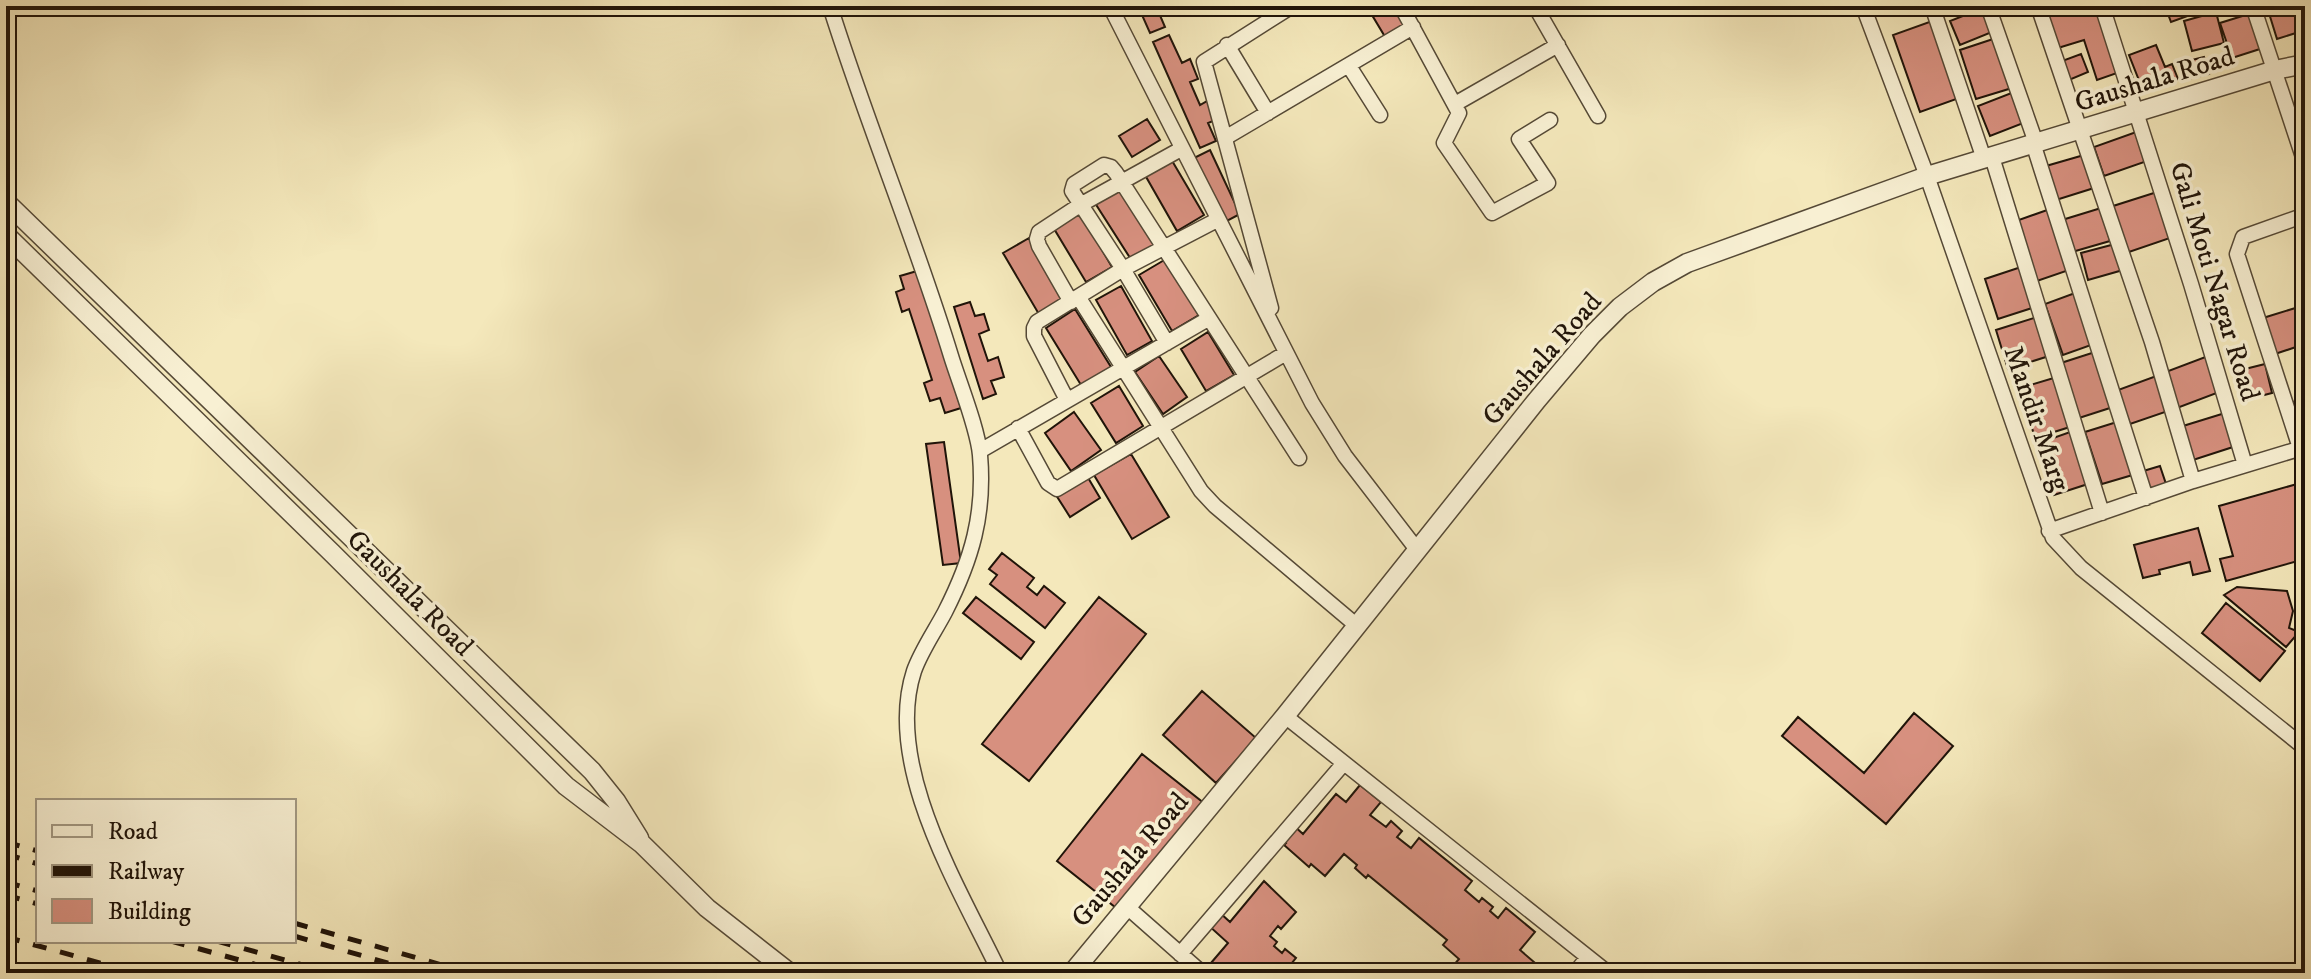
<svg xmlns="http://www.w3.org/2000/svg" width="2311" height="979" font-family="'IM FELL DW Pica',serif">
  <rect width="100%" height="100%" fill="#f4e8bb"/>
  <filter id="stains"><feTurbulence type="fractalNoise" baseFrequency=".0025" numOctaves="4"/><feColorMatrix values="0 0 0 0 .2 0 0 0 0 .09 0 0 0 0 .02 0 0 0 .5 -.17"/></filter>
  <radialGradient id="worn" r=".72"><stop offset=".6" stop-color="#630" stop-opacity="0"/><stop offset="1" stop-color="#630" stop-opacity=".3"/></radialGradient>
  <!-- building -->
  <path fill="#d7907f" stroke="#201409" stroke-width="2" d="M 1138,6 L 1156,6 L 1165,27 L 1150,33 Z
    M 1376,6 L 1398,6 L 1410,26 L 1387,40 L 1369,10 Z
    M 2044,6 L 2098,6 L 2120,72 L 2097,80 L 2084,40 L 2058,48 Z
    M 2165,6 L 2215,6 L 2171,22 Z
    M 2218,6 L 2245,6 L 2221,14 Z
    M 2283,6 L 2305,6 L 2305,41 L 2302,42 L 2299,32 L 2277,39 L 2268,10 Z
    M 1983,8 L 1992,32 L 1960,45 L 1950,21 Z
    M 2216,12 L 2224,43 L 2192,51 L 2184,21 Z
    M 2252,13 L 2263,48 L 2232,58 L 2220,23 Z
    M 1935,20 L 1962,97 L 1920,112 L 1893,35 Z
    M 1169,35 L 1182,63 L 1190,59 L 1198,79 L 1190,82 L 1200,105 L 1209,100 L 1218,119 L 1208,123 L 1216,141 L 1200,148 L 1153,42 Z
    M 1996,38 L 2012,88 L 1976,99 L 1960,50 Z
    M 2156,45 L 2165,67 L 2172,64 L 2178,79 L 2144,93 L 2129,55 Z
    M 2081,54 L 2088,72 L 2069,80 L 2062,61 Z
    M 2204,57 L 2209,74 L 2188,79 L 2184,62 Z
    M 2014,92 L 2026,122 L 1990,136 L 1978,106 Z
    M 1147,119 L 1160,140 L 1132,157 L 1119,136 Z
    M 2139,131 L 2150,160 L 2104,176 L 2094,147 Z
    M 1210,150 L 1240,214 L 1223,223 L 1192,159 Z
    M 2084,155 L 2094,188 L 2056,200 L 2046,166 Z
    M 1171,159 L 1204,215 L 1177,231 L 1145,175 Z
    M 1119,188 L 1156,246 L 1132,261 L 1095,203 Z
    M 2157,192 L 2173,237 L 2126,253 L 2110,207 Z
    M 2101,208 L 2110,241 L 2072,252 L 2062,220 Z
    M 2050,209 L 2072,269 L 2034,282 L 2013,222 Z
    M 1080,212 L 1112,267 L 1086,282 L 1053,227 Z
    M 1029,238 L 1066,301 L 1040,316 L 1003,253 Z
    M 2115,244 L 2123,270 L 2088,280 L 2081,253 Z
    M 1166,259 L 1199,315 L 1172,331 L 1139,275 Z
    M 2021,267 L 2035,307 L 1998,319 L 1985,279 Z
    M 917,271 L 961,408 L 945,413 L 940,398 L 930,401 L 924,383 L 932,380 L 909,309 L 902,312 L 896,292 L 904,289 L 900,276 Z
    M 1121,286 L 1152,341 L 1127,355 L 1096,300 Z
    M 2075,293 L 2094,344 L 2063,355 L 2045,304 Z
    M 970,302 L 975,316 L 984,314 L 989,330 L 979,334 L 988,361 L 998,357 L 1004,377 L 991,381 L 996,394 L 983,399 L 954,307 Z
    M 2305,305 L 2305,344 L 2275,354 L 2263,318 Z
    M 1075,309 L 1111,367 L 1081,385 L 1046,328 Z
    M 2037,317 L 2049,356 L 2008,369 L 1996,330 Z
    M 1208,332 L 1234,375 L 1206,391 L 1181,349 Z
    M 2095,352 L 2113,407 L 2079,418 L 2061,363 Z
    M 1159,356 L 1187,397 L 1163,414 L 1135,372 Z
    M 2208,356 L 2222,391 L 2177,408 L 2163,373 Z
    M 2265,364 L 2272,393 L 2245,400 L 2237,371 Z
    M 2159,375 L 2171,410 L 2130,424 L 2118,390 Z
    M 2057,377 L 2073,426 L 2035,438 L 2020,388 Z
    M 1119,386 L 1143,426 L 1116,443 L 1091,403 Z
    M 2305,399 L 2305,426 L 2300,427 L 2293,402 Z
    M 1074,412 L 1101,450 L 1071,471 L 1045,433 Z
    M 2225,413 L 2236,446 L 2193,460 L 2183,426 Z
    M 2120,421 L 2136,474 L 2102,484 L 2085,432 Z
    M 2073,431 L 2091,483 L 2054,495 L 2036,444 Z
    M 944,442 L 961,563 L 943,565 L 926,444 Z
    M 1131,454 L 1169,517 L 1132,539 L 1094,475 Z
    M 2160,466 L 2166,484 L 2146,491 L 2140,472 Z
    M 1087,476 L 1100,498 L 1070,517 L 1056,495 Z
    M 2297,484 L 2305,512 L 2305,559 L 2226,581 L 2220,559 L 2233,556 L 2219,506 Z
    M 2198,528 L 2210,571 L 2193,575 L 2190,562 L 2159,570 L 2160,574 L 2143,578 L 2134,545 Z
    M 1002,553 L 1034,578 L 1027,587 L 1037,595 L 1044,586 L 1065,603 L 1045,628 L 990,584 L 997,575 L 989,569 Z
    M 2237,587 L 2287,591 L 2293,611 L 2289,628 L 2299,632 L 2286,647 L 2224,595 Z
    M 976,597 L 1034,642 L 1021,659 L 963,613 Z
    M 1099,597 L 1146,634 L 1029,781 L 982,744 Z
    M 2226,603 L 2285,651 L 2260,681 L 2202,633 Z
    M 1202,691 L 1256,738 L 1216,783 L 1163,735 Z
    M 1914,713 L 1953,746 L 1886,824 L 1782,736 L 1798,717 L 1864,773 Z
    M 1142,754 L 1205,804 L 1120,911 L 1057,861 Z
    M 1360,785 L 1381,802 L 1370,815 L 1386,827 L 1391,821 L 1402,831 L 1397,837 L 1411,848 L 1419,838 L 1472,881 L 1465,890 L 1479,902 L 1482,898 L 1493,907 L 1490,911 L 1498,918 L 1506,908 L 1535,932 L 1520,950 L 1542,969 L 1539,973 L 1447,973 L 1459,959 L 1443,945 L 1447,940 L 1368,875 L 1366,878 L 1355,868 L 1357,865 L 1344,854 L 1325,876 L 1311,864 L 1309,867 L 1284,845 L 1286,843 L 1281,839 L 1292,824 L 1303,834 L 1336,794 L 1346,802 Z
    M 1264,881 L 1296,912 L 1281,929 L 1278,926 L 1270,936 L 1277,942 L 1274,946 L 1282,953 L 1285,949 L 1296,958 L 1291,964 L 1302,973 L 1223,973 L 1211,963 L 1228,943 L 1208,925 L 1219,912 L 1230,922 Z
    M 1314,964 L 1324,973 L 1306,973 Z"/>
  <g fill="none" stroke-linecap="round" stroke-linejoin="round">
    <!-- minor casing -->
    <g stroke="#554936" stroke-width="17">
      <path id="minor" d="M 830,6 C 867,124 915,238 951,356 C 959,382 978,429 980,455 C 985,514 972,559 945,612 C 935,631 921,651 914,671 C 883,766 960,889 1000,973
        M 1110,6 L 1312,403 L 1345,456 L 1418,551
        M 1401,6 L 1459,113 L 1444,143 L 1492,213 L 1548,183 L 1519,139 L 1550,120
        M 1535,6 L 1598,116
        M 1863,6 L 1927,176 L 2053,538 L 2081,568 L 2305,748
        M 1932,6 L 1984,159
        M 1988,6 L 2036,143
        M 2038,6 L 2152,342 L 2193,481
        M 2102,6 L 2191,284 L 2245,465
        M 2253,6 L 2305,163
        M 1227,45 L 1268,113
        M 1349,66 L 1380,115
        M 1455,104 L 1558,45
        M 1225,138 L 1413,27
        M 2033,143 L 2146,498
        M 1992,157 L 2102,513
        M 1079,298 L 1201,491 L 1215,506 L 1356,625
        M 1071,302 L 1039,246 L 1037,239 L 1039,232 L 1080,205 L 1181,149
        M 1271,308 L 1204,62 L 1292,6
        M 1167,343 L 1123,269 L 1072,191 L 1074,184 L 1104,165 L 1111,167 L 1116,173 L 1299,458
        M 1067,400 L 1034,336 L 1034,328 L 1037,322 L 1123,269 L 1217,220
        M 1018,428 L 1048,483 L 1057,489 L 1286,353
        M 2300,448 L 2237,254 L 2243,237 L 2305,215
        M 980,451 L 1208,319
        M 2049,531 L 2193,481 L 2305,447
        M 1285,716 L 1608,973
        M 1126,906 L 1202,973
        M 1180,954 L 1344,763
        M 1575,973 L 1588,957"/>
    </g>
    <!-- tertiary casing -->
    <g stroke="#554936" stroke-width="21">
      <path id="tertiary" d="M 6,202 L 592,771 L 616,801 L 639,838
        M 6,235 L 332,553 L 566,786 L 642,844 L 707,908 L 790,973
        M 1072,973 L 1285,716 L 1537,400 L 1592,335 L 1620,307 L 1653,282 L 1687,263 L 1927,176 L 2275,70 L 2305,64"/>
    </g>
    <!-- minor -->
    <use href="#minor" stroke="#f8f0d3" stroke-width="14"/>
    <!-- tertiary -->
    <use href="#tertiary" stroke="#f8f0d3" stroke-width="18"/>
    <!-- rail -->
    <path stroke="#201409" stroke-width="5" stroke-dasharray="14 14" stroke-linecap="butt" d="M 6,842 L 38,851
      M 6,854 L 38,864
      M 6,882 L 38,891
      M 6,895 L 38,904
      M 294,923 L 470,973
      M 294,936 L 422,973
      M 6,937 L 136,973
      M 171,941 L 286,973
      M 217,941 L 331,973"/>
  </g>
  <g text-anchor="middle" stroke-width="7" stroke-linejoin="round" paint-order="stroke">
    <!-- street labels -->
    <g font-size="28" fill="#201409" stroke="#f8f0d3">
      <text transform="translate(2154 78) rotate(-17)" y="10">Gaushala Road</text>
      <text transform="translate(2216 281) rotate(73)" y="10">Gali Moti Nagar Road</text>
      <text transform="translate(1541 358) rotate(-49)" y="10">Gaushala Road</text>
      <text transform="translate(2038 418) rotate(71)" y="10">Mandir Marg</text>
      <text transform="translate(411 592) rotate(45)" y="10">Gaushala Road</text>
      <text transform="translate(1129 859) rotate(-50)" y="10">Gaushala Road</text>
    </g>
  </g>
  <!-- margin -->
  <rect width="2311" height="979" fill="none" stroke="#f4e8bb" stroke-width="32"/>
  <rect x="8" y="8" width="2295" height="963" fill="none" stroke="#201409" stroke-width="4"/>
  <rect x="16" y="16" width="2279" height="947" fill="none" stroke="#201409" stroke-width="2"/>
  <!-- legend -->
  <rect x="36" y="799" width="260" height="144" fill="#f8f0d3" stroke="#a29882" stroke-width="2"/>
  <rect x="52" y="825" width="40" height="12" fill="#f8f0d3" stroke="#a29882" stroke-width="2"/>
  <text x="108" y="839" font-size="24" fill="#201409">Road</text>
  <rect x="52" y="865" width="40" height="12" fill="#201409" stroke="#a29882" stroke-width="2"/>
  <text x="108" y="879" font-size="24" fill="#201409">Railway</text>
  <rect x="52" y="899" width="40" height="24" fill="#d7907f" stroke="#a29882" stroke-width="2"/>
  <text x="108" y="919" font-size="24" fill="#201409">Building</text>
  <rect width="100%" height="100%" filter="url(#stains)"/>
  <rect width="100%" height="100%" fill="url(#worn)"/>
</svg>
